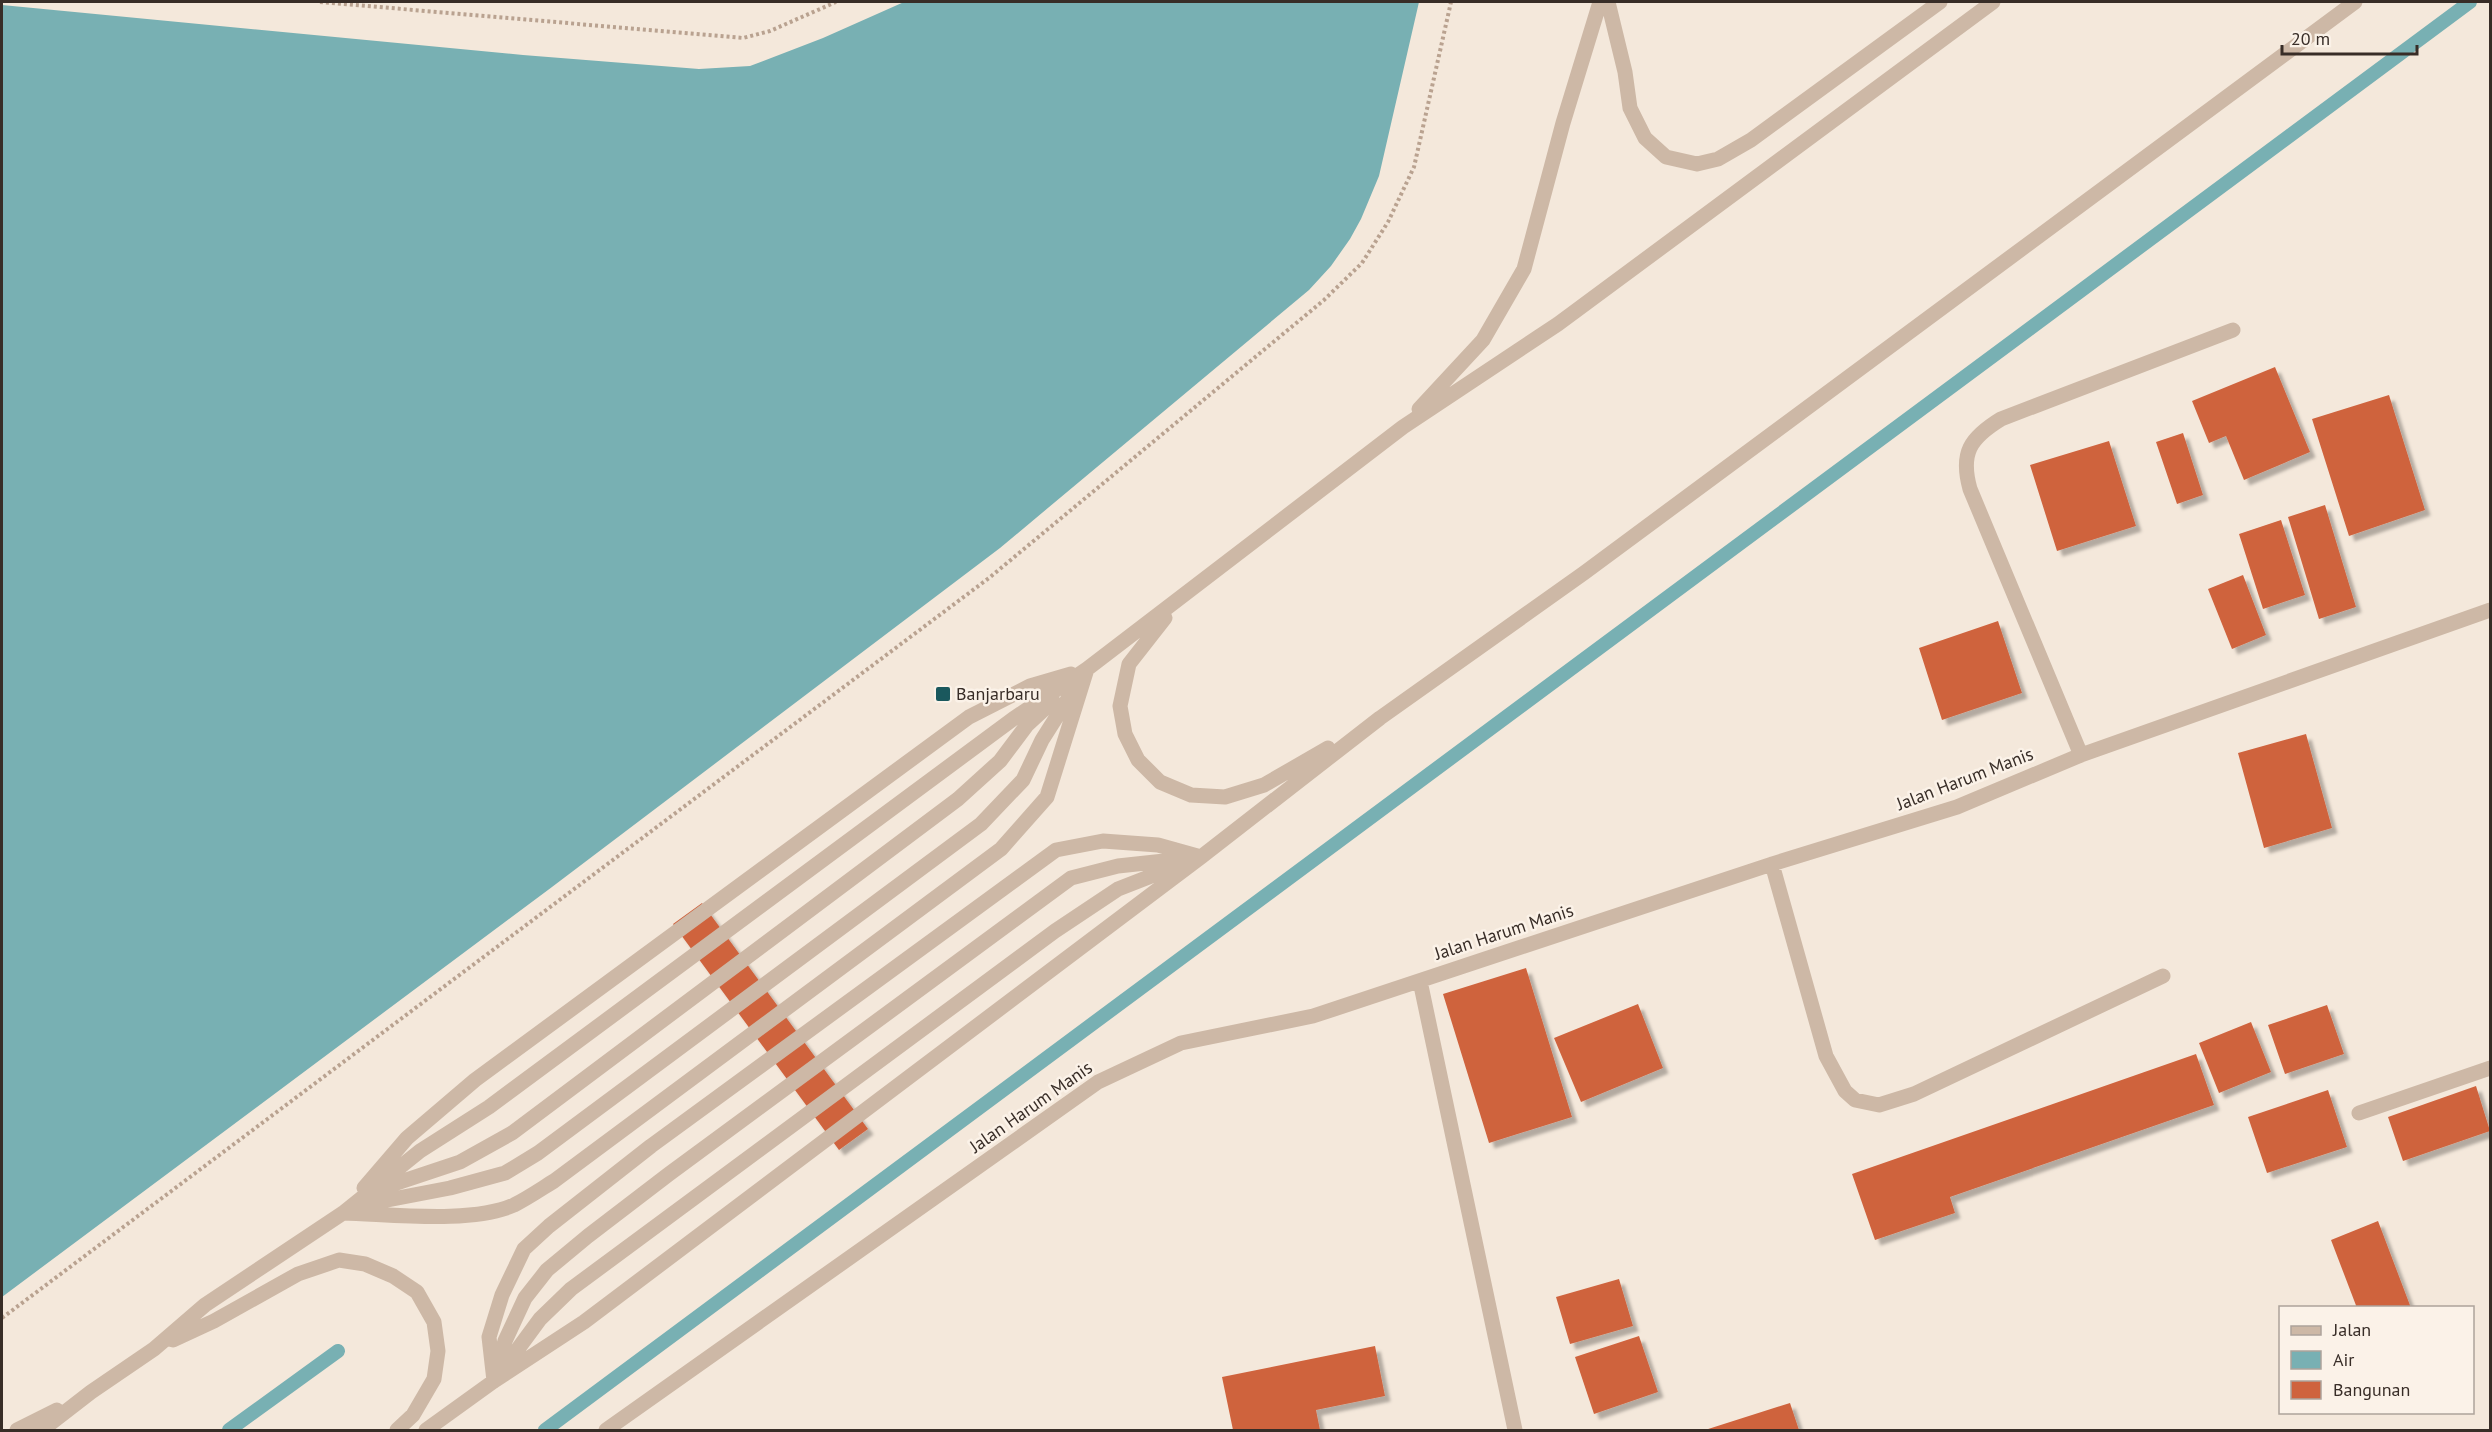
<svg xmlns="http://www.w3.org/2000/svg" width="2492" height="1432" font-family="'PT Sans',sans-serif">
  <defs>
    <filter id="shadow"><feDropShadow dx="5.5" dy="5.5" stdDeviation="1.5" flood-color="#0004"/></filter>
  </defs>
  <rect width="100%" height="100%" fill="#f4e8db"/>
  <!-- water -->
  <path fill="#78b0b3" d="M 904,2 L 1419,2 L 1379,176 L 1361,219 L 1350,239 L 1331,266 L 1309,290 L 1000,548 L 552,887 L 2,1297 L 2,5 L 523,55 L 699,69 L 750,66 L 823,38 Z"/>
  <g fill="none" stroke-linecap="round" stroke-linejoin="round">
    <!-- stream -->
    <path stroke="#78b0b3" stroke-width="14" d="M 229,1430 L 338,1351
      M 545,1430 L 2470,2"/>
  </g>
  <!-- building -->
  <path fill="#cf633e" filter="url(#shadow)" d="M 2275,367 L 2310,452 L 2244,480 L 2226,436 L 2209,443 L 2192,401 Z
    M 2389,395 L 2425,510 L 2349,536 L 2312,419 Z
    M 2183,433 L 2203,495 L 2177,504 L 2156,442 Z
    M 2109,441 L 2136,526 L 2057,551 L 2030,465 Z
    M 2325,505 L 2356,607 L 2319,619 L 2288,517 Z
    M 2281,520 L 2305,595 L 2263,609 L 2239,534 Z
    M 2243,575 L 2266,635 L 2232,649 L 2208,589 Z
    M 1998,621 L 2022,693 L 1942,720 L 1919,648 Z
    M 2306,734 L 2332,828 L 2264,848 L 2238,753 Z
    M 702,903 L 868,1129 L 839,1150 L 673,924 Z
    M 1526,968 L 1572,1117 L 1489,1143 L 1443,994 Z
    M 1638,1004 L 1663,1068 L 1581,1102 L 1554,1038 Z
    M 2327,1005 L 2344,1054 L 2285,1074 L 2268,1025 Z
    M 2251,1022 L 2271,1072 L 2219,1093 L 2199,1043 Z
    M 2196,1054 L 2214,1105 L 1950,1197 L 1955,1213 L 1875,1240 L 1852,1174 Z
    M 2476,1086 L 2490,1131 L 2403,1161 L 2388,1117 Z
    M 2328,1090 L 2347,1147 L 2267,1173 L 2248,1117 Z
    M 2378,1221 L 2411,1308 L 2357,1308 L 2331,1240 Z
    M 1619,1279 L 1633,1326 L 1570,1344 L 1556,1297 Z
    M 1639,1336 L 1658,1392 L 1594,1414 L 1575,1357 Z
    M 1375,1346 L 1385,1396 L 1316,1410 L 1320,1430 L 1233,1430 L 1222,1377 Z
    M 1790,1403 L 1799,1430 L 1705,1430 Z"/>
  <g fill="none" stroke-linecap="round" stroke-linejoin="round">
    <!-- path -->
    <path stroke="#b9a290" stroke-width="4" stroke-dasharray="3 3" stroke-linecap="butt" d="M 320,2 L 743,38 L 770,31 L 836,2
      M 2,1318 L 989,578 L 1324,300 L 1362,263 L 1388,222 L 1414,167 L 1451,2"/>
    <!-- minor -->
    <path stroke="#cdb8a6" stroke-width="15" d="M 1608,2 L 1625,72 L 1630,108 L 1645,138 L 1666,157 L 1697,164 L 1718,159 L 1751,140 L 1940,2
      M 1419,409 L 1483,340 L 1524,269 L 1563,123 L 1600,2
      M 1165,618 L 1129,664 L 1120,706 L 1125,734 L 1138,760 L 1160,782 L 1191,795 L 1225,797 L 1264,785 L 1328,748
      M 2081,755 L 1970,489 C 1960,453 1970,438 2001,419 L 2233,330
      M 1772,864 L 1826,1056 L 1845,1091 L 1855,1100 L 1879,1105 L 1914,1094 L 2163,976
      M 1420,981 L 1515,1430
      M 2359,1113 L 2490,1068
      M 364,1188 L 407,1138 L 475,1080 L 969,717 L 1030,686 L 1071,674
      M 379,1192 L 394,1184 L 460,1162 L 512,1133 L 958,799 L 1000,761 L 1027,725 L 1053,701
      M 354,1209 L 377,1202 L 450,1188 L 505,1173 L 538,1153 L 981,824 L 1023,780 L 1042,740 L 1078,683
      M 343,1213 C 390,1214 472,1224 514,1205 C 528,1198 541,1189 554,1181 L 1001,849 L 1047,797 L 1087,669
      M 173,1340 L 214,1321 L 298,1274 L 339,1260 L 365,1264 L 393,1276 L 417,1292 L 434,1322 L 438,1351 L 434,1379 L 413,1415 L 397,1430
      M 501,1372 L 540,1319 L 571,1289 L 1055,931 L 1118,889 L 1182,864
      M 496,1373 L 505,1341 L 525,1298 L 547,1270 L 588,1236 L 669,1174 L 1071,878 L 1118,866 L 1192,858
      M 494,1381 L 489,1337 L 502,1295 L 524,1249 L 549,1226 L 651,1146 L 1056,850 L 1103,841 L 1158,845 L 1201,857
      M 17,1430 L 57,1410
      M 42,1430 L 91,1392 L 154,1349 L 205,1305 L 343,1213 L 420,1151 L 489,1107 L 1013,719 L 1087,669 L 1403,427 L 1558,324 L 1993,2
      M 426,1430 L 494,1381 L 584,1322 L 1201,857 L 1380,718 L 1584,573 L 2355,2
      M 606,1430 L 1098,1082 L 1181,1043 L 1313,1016 L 1772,864 L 1957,807 L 2081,755 L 2490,610"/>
  </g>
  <!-- markers -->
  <rect fill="#1a585d" stroke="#fbf2e8" stroke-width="2" x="935" y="686" width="16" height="16" rx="3"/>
  <g text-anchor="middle" stroke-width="5" stroke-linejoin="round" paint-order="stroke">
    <!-- poi labels -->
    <g font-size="18" fill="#382d27" stroke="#fbf2e8" text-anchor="start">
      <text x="956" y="700">Banjarbaru</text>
    </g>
    <!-- street labels -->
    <g font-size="18" fill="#382d27" stroke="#fbf2e8">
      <text transform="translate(1965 779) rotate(-21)" y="6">Jalan Harum Manis</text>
      <text transform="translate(1504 932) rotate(-18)" y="6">Jalan Harum Manis</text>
      <text transform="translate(1031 1107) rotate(-35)" y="6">Jalan Harum Manis</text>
    </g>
  </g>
  <!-- border -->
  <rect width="2492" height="1432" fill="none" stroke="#382d27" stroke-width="6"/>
  <!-- legend -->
  <rect x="2279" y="1306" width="195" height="108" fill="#fbf2e8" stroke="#ada39b" stroke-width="1.5"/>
  <rect x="2291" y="1326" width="30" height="9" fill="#cdb8a6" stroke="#ada39b" stroke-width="1.5"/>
  <text x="2333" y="1336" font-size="18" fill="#382d27">Jalan</text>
  <rect x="2291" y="1351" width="30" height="18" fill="#78b0b3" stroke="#ada39b" stroke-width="1.5"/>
  <text x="2333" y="1366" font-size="18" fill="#382d27">Air</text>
  <rect x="2291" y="1381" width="30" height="18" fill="#cf633e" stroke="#ada39b" stroke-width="1.5"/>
  <text x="2333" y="1396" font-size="18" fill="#382d27">Bangunan</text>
  <!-- scale -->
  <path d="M2282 45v9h135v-9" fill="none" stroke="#382d27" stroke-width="3"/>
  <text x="2291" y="45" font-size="18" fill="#382d27" stroke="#fbf2e8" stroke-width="4.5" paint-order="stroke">20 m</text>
</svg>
